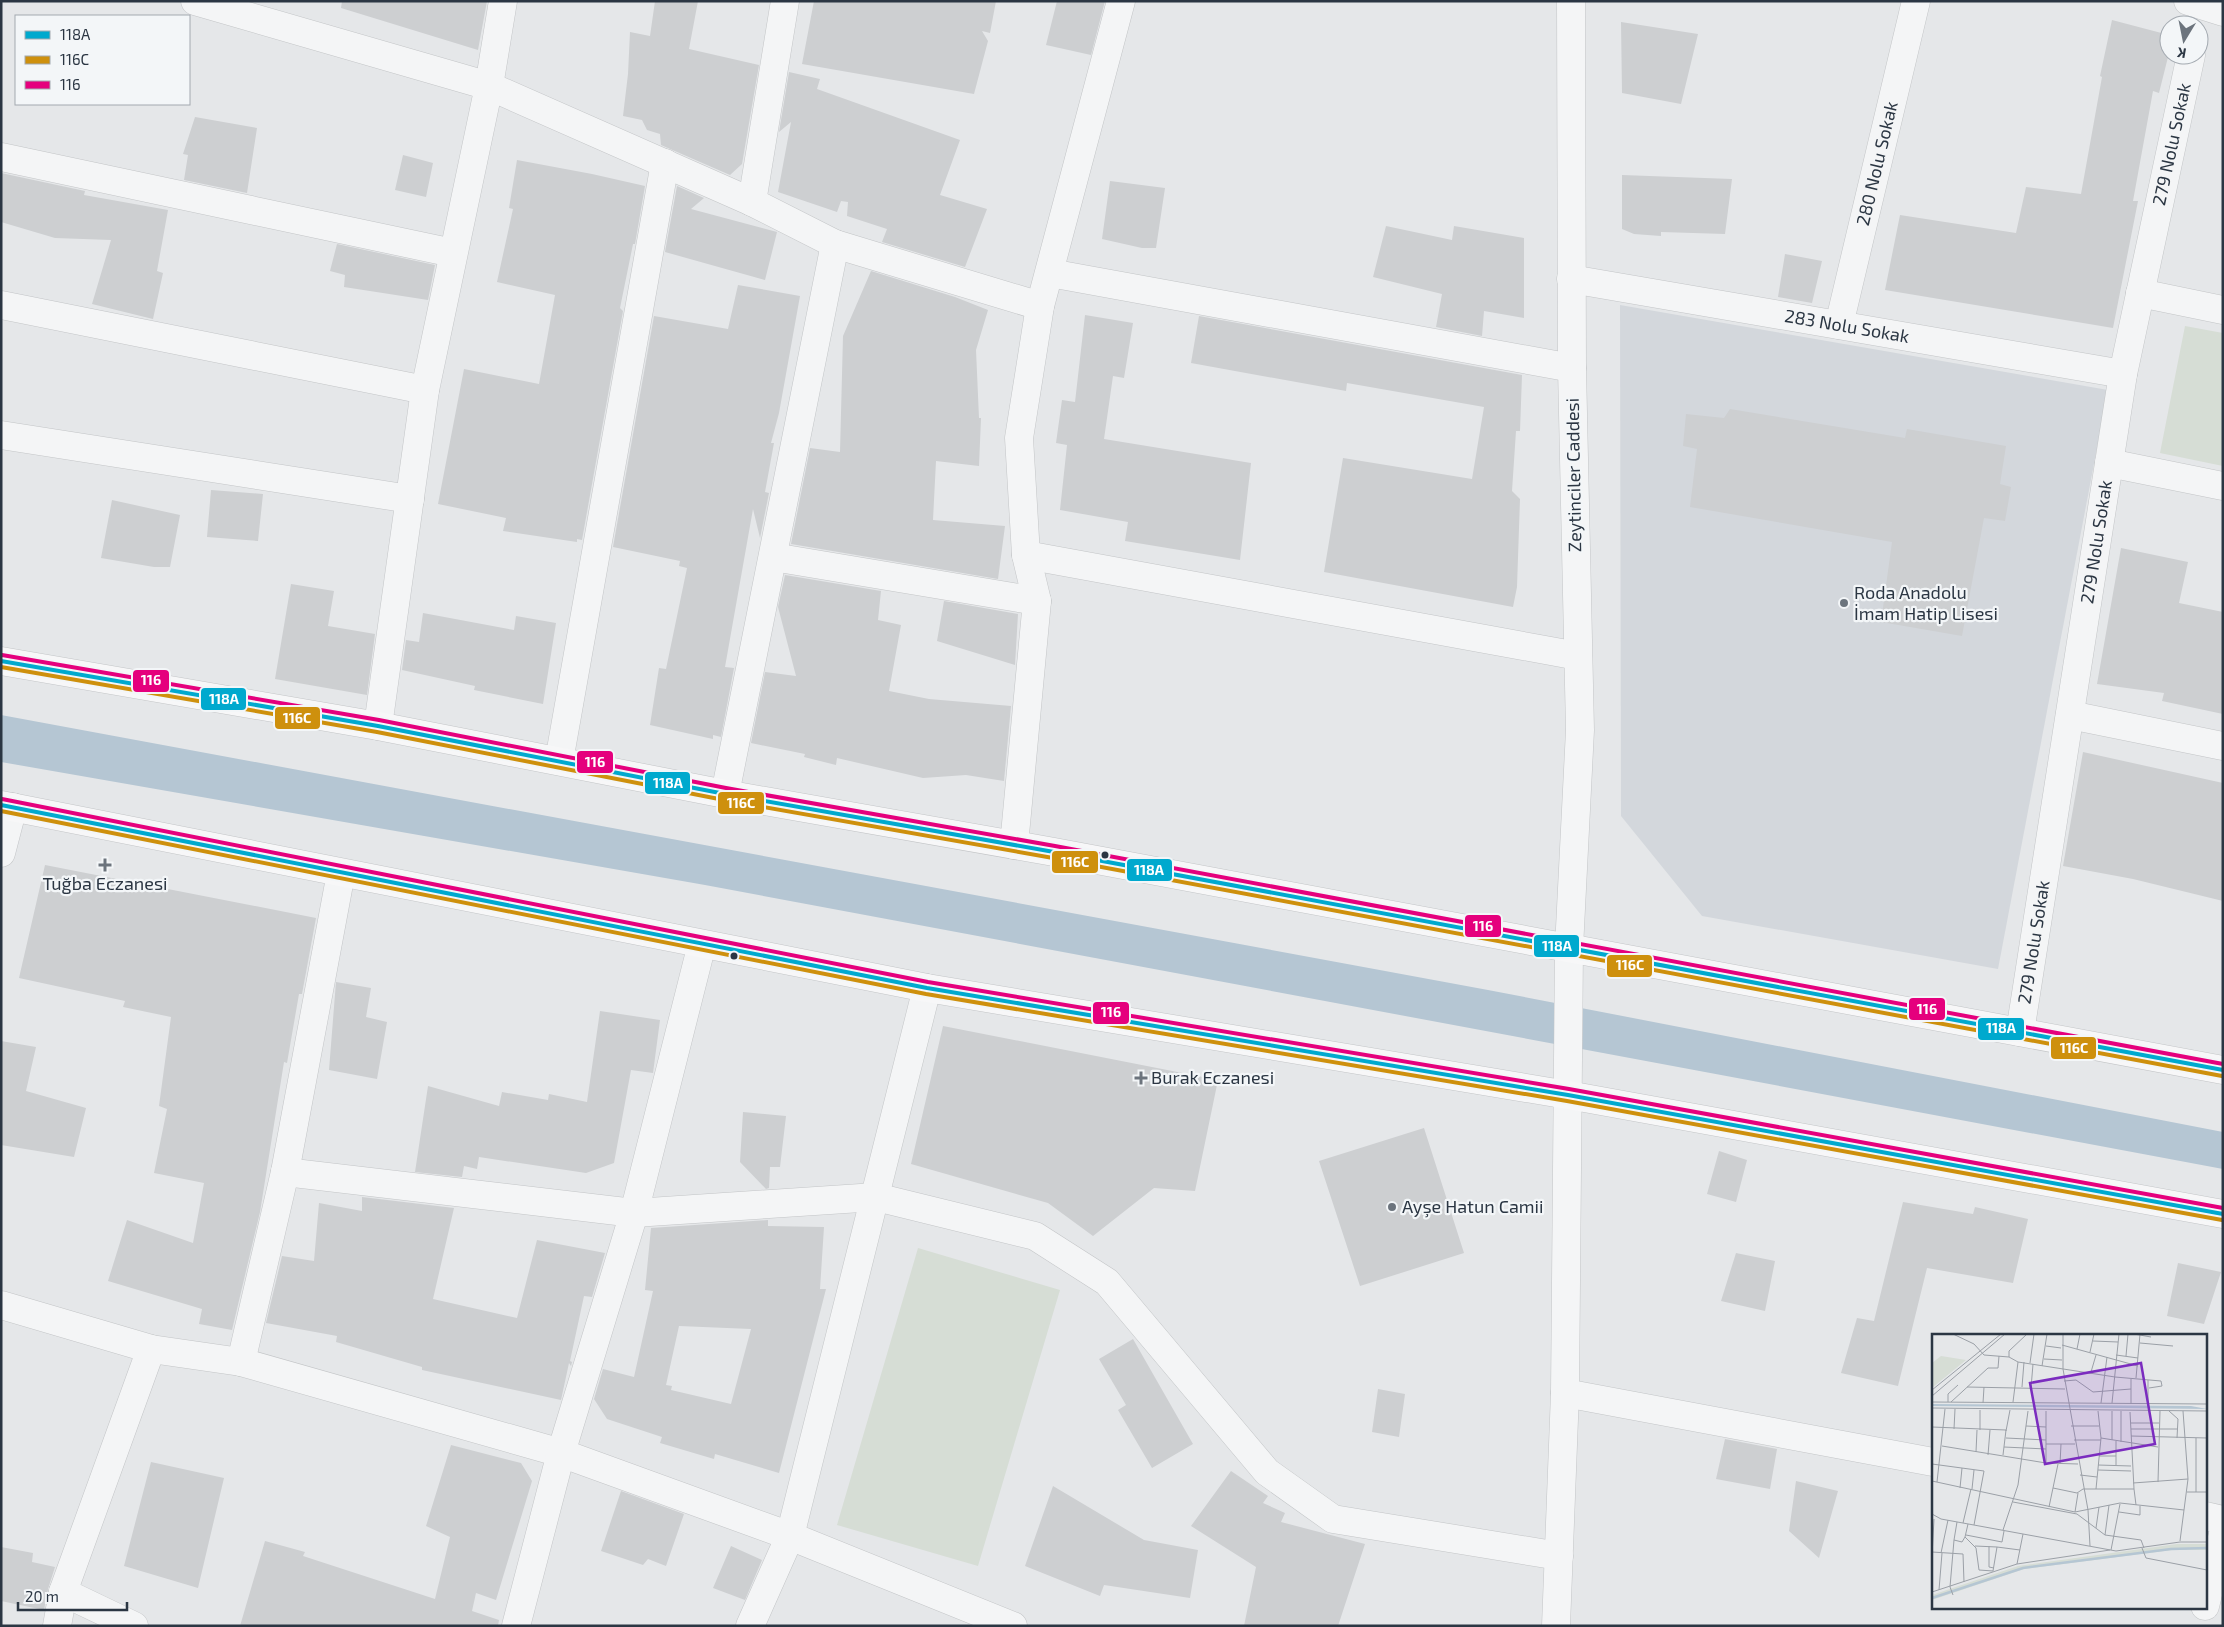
<svg xmlns="http://www.w3.org/2000/svg" width="2224" height="1627" font-family="'Exo 2',sans-serif">
  <rect width="100%" height="100%" fill="#e5e7e9"/>
  <!-- built -->
  <path fill="#d3d7dc" d="M 1620,305 L 2108,390 L 1998,969 L 1702,916 L 1621,816 Z"/>
  <!-- green -->
  <path fill="#d6ddd5" d="M 2185,326 L 2223,333 L 2223,466 L 2160,453 Z
    M 918,1248 L 1060,1290 L 978,1566 L 837,1525 Z"/>
  <!-- water -->
  <path fill="#b5c6d3" d="M 1,715 L 1488,990 L 2223,1132 L 2223,1169 L 705,885 L 1,762 Z"/>
  <!-- building -->
  <path fill="#cdcfd1" fill-rule="evenodd" d="M 342,1 L 487,1 L 478,50 L 341,8 Z
    M 655,1 L 698,1 L 689,49 L 759,65 L 742,164 L 730,175 L 661,145 L 660,134 L 647,130 L 642,120 L 623,116 L 628,74 L 630,32 L 650,36 Z
    M 814,1 L 996,1 L 990,33 L 982,31 L 988,41 L 974,94 L 802,64 Z
    M 1057,1 L 1105,1 L 1091,55 L 1046,45 Z
    M 2112,20 L 2169,35 L 2169,53 L 2159,93 L 2153,91 L 2133,201 L 2138,201 L 2113,328 L 1885,290 L 1900,215 L 2016,233 L 2026,187 L 2081,194 L 2102,77 L 2100,76 Z
    M 1621,22 L 1698,34 L 1681,104 L 1622,93 Z
    M 789,72 L 820,79 L 817,89 L 960,140 L 940,195 L 987,209 L 965,267 L 882,242 L 887,229 L 847,216 L 848,202 L 841,201 L 837,212 L 778,192 L 791,122 L 779,132 Z
    M 195,117 L 257,128 L 247,193 L 184,180 L 188,155 L 183,154 Z
    M 403,155 L 433,163 L 426,197 L 395,190 Z
    M 517,160 L 592,174 L 645,186 L 635,244 L 633,244 L 620,308 L 623,311 L 582,540 L 577,539 L 577,542 L 503,531 L 506,518 L 438,504 L 464,369 L 539,384 L 555,295 L 497,282 L 513,209 L 509,208 Z
    M 1,173 L 85,191 L 84,195 L 168,210 L 157,271 L 163,273 L 153,319 L 92,304 L 111,240 L 55,238 L 1,222 Z
    M 1622,175 L 1732,179 L 1725,234 L 1661,232 L 1661,236 L 1634,234 L 1622,229 Z
    M 1110,181 L 1165,188 L 1156,248 L 1142,248 L 1102,239 Z
    M 677,186 L 704,198 L 691,209 L 777,232 L 765,280 L 665,252 Z
    M 1386,226 L 1452,240 L 1454,226 L 1524,238 L 1524,318 L 1484,311 L 1482,336 L 1436,327 L 1442,294 L 1373,277 Z
    M 337,244 L 435,265 L 428,300 L 344,287 L 345,275 L 330,271 Z
    M 1785,254 L 1822,261 L 1812,303 L 1778,297 Z
    M 871,271 L 955,297 L 988,310 L 976,350 L 979,418 L 981,418 L 979,466 L 936,461 L 933,520 L 1005,526 L 998,579 L 791,544 L 810,448 L 840,452 L 843,336 Z
    M 738,285 L 800,296 L 779,413 L 771,443 L 774,443 L 765,492 L 769,493 L 760,538 L 753,509 L 725,667 L 734,668 L 721,737 L 713,735 L 713,739 L 650,725 L 659,668 L 666,669 L 687,568 L 679,566 L 680,561 L 613,547 L 654,316 L 728,329 Z
    M 1085,315 L 1133,323 L 1124,378 L 1113,376 L 1104,439 L 1251,463 L 1240,560 L 1125,541 L 1128,522 L 1060,510 L 1067,445 L 1056,443 L 1062,400 L 1075,402 Z
    M 1199,316 L 1522,375 L 1520,431 L 1516,431 L 1512,491 L 1520,499 L 1517,587 L 1513,607 L 1324,572 L 1343,458 L 1472,479 L 1484,407 L 1347,383 L 1346,391 L 1191,363 Z
    M 1730,409 L 1905,438 L 1907,429 L 2006,446 L 2000,484 L 2011,487 L 2005,521 L 1984,518 L 1962,636 L 1881,622 L 1892,542 L 1690,507 L 1697,449 L 1683,446 L 1686,414 L 1724,418 Z
    M 211,490 L 263,494 L 258,541 L 207,537 Z
    M 112,500 L 180,515 L 170,567 L 154,567 L 101,558 Z
    M 2121,548 L 2188,562 L 2179,603 L 2223,612 L 2223,714 L 2162,701 L 2164,693 L 2097,684 Z
    M 785,575 L 881,591 L 878,620 L 901,625 L 889,691 L 929,699 L 1011,706 L 1004,781 L 966,775 L 923,778 L 837,758 L 836,765 L 804,757 L 805,754 L 751,743 L 765,672 L 796,676 L 778,607 Z
    M 291,584 L 334,591 L 328,626 L 375,634 L 367,695 L 275,679 Z
    M 944,601 L 1018,614 L 1015,665 L 937,641 Z
    M 423,613 L 514,630 L 516,616 L 556,623 L 543,704 L 474,690 L 475,686 L 402,670 L 406,640 L 419,642 Z
    M 2083,752 L 2223,783 L 2223,901 L 2133,879 L 2063,866 Z
    M 45,865 L 316,918 L 302,994 L 299,994 L 287,1063 L 284,1062 L 260,1212 L 232,1330 L 199,1324 L 202,1309 L 108,1281 L 127,1220 L 193,1243 L 204,1183 L 154,1173 L 167,1109 L 159,1106 L 171,1017 L 123,1007 L 125,1001 L 19,978 Z
    M 336,982 L 371,988 L 366,1017 L 387,1022 L 377,1079 L 329,1070 Z
    M 600,1011 L 660,1020 L 653,1073 L 631,1070 L 614,1163 L 586,1173 L 479,1157 L 477,1169 L 464,1166 L 462,1177 L 415,1172 L 428,1086 L 499,1106 L 502,1092 L 548,1100 L 549,1094 L 587,1102 Z
    M 943,1026 L 1218,1080 L 1195,1191 L 1154,1188 L 1093,1236 L 1048,1203 L 911,1164 Z
    M 1,1041 L 36,1047 L 26,1091 L 86,1108 L 74,1157 L 1,1145 Z
    M 743,1112 L 786,1116 L 780,1167 L 770,1167 L 769,1188 L 766,1189 L 740,1162 Z
    M 1424,1128 L 1464,1253 L 1360,1286 L 1319,1161 Z
    M 1719,1151 L 1747,1160 L 1736,1202 L 1707,1194 Z
    M 362,1197 L 454,1208 L 433,1299 L 517,1318 L 537,1240 L 605,1253 L 592,1297 L 584,1296 L 570,1361 L 572,1362 L 571,1366 L 569,1363 L 561,1400 L 422,1370 L 422,1367 L 336,1342 L 337,1336 L 266,1323 L 282,1256 L 314,1261 L 319,1203 L 362,1211 Z
    M 1903,1202 L 1973,1214 L 1975,1207 L 2028,1219 L 2013,1283 L 1927,1268 L 1898,1386 L 1841,1373 L 1857,1318 L 1874,1321 Z
    M 768,1220 L 768,1226 L 824,1227 L 820,1289 L 826,1289 L 779,1473 L 715,1454 L 714,1459 L 660,1443 L 662,1437 L 607,1419 L 594,1399 L 603,1369 L 634,1377 L 653,1291 L 645,1290 L 651,1228 ZM 679,1326 L 751,1329 L 731,1404 L 671,1390 L 672,1386 L 666,1385 Z
    M 1736,1253 L 1775,1261 L 1765,1311 L 1721,1301 Z
    M 2178,1263 L 2221,1272 L 2204,1324 L 2167,1316 Z
    M 1133,1339 L 1193,1444 L 1152,1468 L 1118,1410 L 1126,1405 L 1099,1359 Z
    M 1378,1389 L 1405,1394 L 1399,1437 L 1372,1432 Z
    M 1725,1439 L 1777,1449 L 1770,1489 L 1716,1479 Z
    M 451,1445 L 521,1463 L 532,1481 L 496,1600 L 476,1593 L 472,1611 L 499,1620 L 498,1626 L 240,1626 L 265,1541 L 305,1552 L 303,1556 L 435,1599 L 450,1537 L 426,1526 Z
    M 151,1462 L 224,1478 L 198,1588 L 124,1566 Z
    M 1231,1471 L 1268,1496 L 1263,1503 L 1285,1513 L 1281,1522 L 1365,1544 L 1338,1626 L 1244,1626 L 1256,1567 L 1191,1526 Z
    M 1796,1481 L 1838,1491 L 1819,1558 L 1789,1531 Z
    M 1053,1486 L 1144,1540 L 1198,1550 L 1190,1598 L 1104,1585 L 1100,1596 L 1025,1566 Z
    M 621,1491 L 684,1514 L 666,1566 L 648,1559 L 643,1565 L 601,1551 Z
    M 731,1546 L 762,1560 L 745,1600 L 713,1588 Z
    M 1,1547 L 33,1553 L 32,1562 L 55,1567 L 48,1589 L 44,1610 L 1,1601 Z"/>
  <g fill="none" stroke-linecap="round" stroke-linejoin="round">
    <!-- street casing -->
    <g stroke="#c3c5c7" stroke-width="29">
      <g id="street">
        <path d="M 195,1 L 489,86 L 752,202 L 835,244 L 1040,306"/>
        <path d="M 2188,1 L 2223,12"/>
        <path d="M 1,157 L 453,253"/>
        <path d="M 752,202 L 785,1"/>
        <path d="M 1050,273 L 1572,368"/>
        <path id="s1" d="M 1571,279 L 2123,374"/>
        <path d="M 2140,293 L 2223,310"/>
        <path d="M 1,305 L 425,390"/>
        <path id="s2" d="M 1839,325 L 1916,1"/>
        <path d="M 1,435 L 410,499"/>
        <path d="M 2109,463 L 2223,486"/>
        <path d="M 1026,555 L 1578,656"/>
        <path d="M 773,557 L 1037,601"/>
        <path d="M 2070,715 L 2223,746"/>
        <path d="M 378,726 L 425,390 L 489,86 L 503,1"/>
        <path d="M 559,761 L 665,163"/>
        <path d="M 725,794 L 835,244"/>
        <path d="M 1014,845 L 1037,601 L 1026,555 L 1019,438 L 1040,306 L 1121,1"/>
        <path d="M 1,853 L 13,807"/>
        <path id="s3" d="M 2020,1032 L 2123,374 L 2191,55"/>
        <path d="M 285,1172 L 634,1213 L 876,1197 L 1035,1236 L 1107,1282 L 1267,1472 L 1333,1519 L 1559,1556"/>
        <path d="M 1,1305 L 151,1349 L 241,1362 L 561,1453 L 790,1536 L 1013,1626"/>
        <path d="M 241,1362 L 285,1172 L 341,873"/>
        <path d="M 1565,1393 L 1933,1462"/>
        <path d="M 2205,1516 L 2223,1520"/>
        <path d="M 63,1592 L 134,1626"/>
        <path d="M 2205,1606 L 2223,1534"/>
        <path d="M 57,1626 L 63,1592 L 151,1349"/>
        <path d="M 516,1626 L 561,1453 L 634,1213 L 702,944"/>
        <path d="M 750,1626 L 790,1536 L 927,988"/>
        <path d="M 1556,1626 L 1565,1393 L 1569,948 L 1580,730 L 1572,368 L 1571,1"/>
      </g>
    </g>
    <!-- secondary casing -->
    <g stroke="#c3c5c7" stroke-width="29">
      <path id="secondary" d="M 1,661 L 378,726 L 725,794 L 1054,852 L 2223,1070
        M 1,805 L 927,988 L 1568,1095 L 2223,1214"/>
    </g>
    <!-- street -->
    <use href="#street" stroke="#f4f5f6" stroke-width="28"/>
    <!-- secondary -->
    <use href="#secondary" stroke="#f7f7f8" stroke-width="28"/>
    <!-- bus-1 casing -->
    <g stroke="#f3f6f8" stroke-width="8">
      <path id="bus-1" d="M 1,661 L 378,726 L 725,794 L 1054,852 L 2223,1070
        M 1,805 L 927,988 L 1568,1095 L 2223,1214"/>
    </g>
    <!-- bus-2 casing -->
    <g stroke="#f3f6f8" stroke-width="8">
      <path id="bus-2" d="M 1,667 L 377,732 L 724,800 L 1053,858 L 2222,1076
        M 1,811 L 926,994 L 1567,1101 L 2222,1220"/>
    </g>
    <!-- bus-3 casing -->
    <g stroke="#f3f6f8" stroke-width="8">
      <path id="bus-3" d="M 2,655 L 379,720 L 726,788 L 1055,846 L 2223,1064
        M 2,799 L 928,982 L 1569,1089 L 2223,1208"/>
    </g>
    <!-- bus-1 -->
    <use href="#bus-1" stroke="#00a9ce" stroke-width="4"/>
    <!-- bus-2 -->
    <use href="#bus-2" stroke="#ce900d" stroke-width="4"/>
    <!-- bus-3 -->
    <use href="#bus-3" stroke="#e5007d" stroke-width="4"/>
  </g>
  <!-- markers -->
  <g fill="#6c747d" stroke="#f3f6f8" stroke-width="2">
    <circle cx="1844" cy="603" r="5"/>
    <path d="M102.5 857.5h5v5h5v5h-5v5h-5v-5h-5v-5h5z"/>
    <path d="M1138.5 1070.5h5v5h5v5h-5v5h-5v-5h-5v-5h5z"/>
    <circle cx="1392" cy="1207" r="5"/>
  </g>
  <g fill="#2b3643" stroke="#f3f6f8" stroke-width="2">
    <circle cx="1105" cy="855" r="4.5"/>
    <circle cx="734" cy="956" r="4.5"/>
  </g>
  <g text-anchor="middle" stroke-width="4.5" stroke-linejoin="round" paint-order="stroke">
    <!-- street labels -->
    <g font-size="18" fill="#2b3643" stroke="#f3f6f8">
      <text dy="6" stroke="none"><textPath href="#s3" startOffset="901">279 Nolu Sokak</textPath></text>
      <text dy="6" stroke="none"><textPath href="#s2" startOffset="166">280 Nolu Sokak</textPath></text>
      <text dy="6" stroke="none"><textPath href="#s1" startOffset="280">283 Nolu Sokak</textPath></text>
      <text transform="translate(1574 475) rotate(-91)" y="6">Zeytinciler Caddesi</text>
      <text dy="6" stroke="none"><textPath href="#s3" startOffset="496">279 Nolu Sokak</textPath></text>
      <text dy="6" stroke="none"><textPath href="#s3" startOffset="91">279 Nolu Sokak</textPath></text>
    </g>
    <!-- poi labels -->
    <g font-size="18" fill="#2b3643" stroke="#f3f6f8" text-anchor="start">
      <text x="1854" y="599">Roda Anadolu<tspan x="1854" dy="21">İmam Hatip Lisesi</tspan></text>
      <text x="105" y="890" text-anchor="middle">Tuğba Eczanesi</text>
      <text x="1151" y="1084">Burak Eczanesi</text>
      <text x="1402" y="1213">Ayşe Hatun Camii</text>
    </g>
  </g>
  <!-- overview -->
  <g transform="translate(1932 1334)">
    <rect width="275" height="275" fill="#e5e7e9"/>
    <path d="M 9,22 L 34,26 L 0,54 L 0,29 ZM 245,210 L 275,210 L 275,216 L 240,216 L 92,235 L 0,266 L 0,261 L 86,232 Z" fill="#d6ddd5"/>
    <path d="M 0,70 L 259,72 L 275,75 L 0,72 Z" fill="#b5c6d3"/>
    <path fill="none" stroke="#b5c6d3" stroke-width="2.5" d="M 0,264 L 91,234 L 239,215 L 275,214"/>
    <path fill="none" stroke="#9ba0a7" stroke-width="1" d="M 21,0 L 42,10 L 52,21 L 77,23 L 86,28 L 183,43 L 229,47 L 230,52 L 217,54M 131,0 L 131,35 L 156,176 L 158,212M 202,0 L 219,3M 161,7 L 186,8M 208,9 L 241,12M 130,11 L 206,32M 114,12 L 129,14M 145,15 L 148,0M 158,18 L 162,0M 184,21 L 206,24M 194,22 L 196,0M 77,23 L 77,17 L 95,0M 112,25 L 130,26M 98,29 L 102,0M 110,32 L 115,0M 159,38 L 164,21M 204,44 L 208,0M 132,47 L 144,46 L 161,58 L 199,55M 35,53 L 133,55M 90,53 L 92,28M 99,54 L 101,30M 0,56 L 69,0M 0,62 L 73,0M 0,68 L 275,70M 16,68 L 16,60 L 26,51M 19,68 L 56,34 L 66,34 L 67,22M 81,68 L 86,28M 51,69 L 52,53M 169,69 L 175,23M 180,69 L 187,0M 216,69 L 216,46M 199,70 L 199,45M 0,74 L 275,77M 114,77 L 114,129M 237,77 L 246,85 L 245,104M 199,89 L 227,89M 94,92 L 114,93M 139,92 L 167,92M 0,93 L 74,96 L 71,121M 22,95 L 23,75M 199,95 L 246,95M 48,96 L 48,76M 74,97 L 78,76M 199,102 L 275,104M 74,104 L 114,106M 169,104 L 226,113M 264,104 L 264,158M 142,106 L 169,106M 180,106 L 180,77M 184,107 L 184,131M 189,108 L 189,77M 114,110 L 143,110M 10,112 L 114,129 L 146,130M 72,113 L 114,115M 44,118 L 45,96M 56,121 L 58,96M 167,122 L 184,122M 0,130 L 52,137 L 42,191M 128,130 L 129,110M 166,131 L 199,132M 166,136 L 199,137M 148,141 L 165,143M 0,147 L 143,178 L 188,169 L 252,176M 5,148 L 13,75M 226,148 L 228,77M 201,149 L 256,145M 28,154 L 30,134M 121,154 L 145,159 L 151,155 L 202,155 L 198,78M 40,155 L 42,136M 164,155 L 169,104 L 166,77M 202,155 L 204,171M 255,158 L 275,158M 81,168 L 145,180 L 173,201 L 209,206 L 212,214M 117,173 L 126,130M 143,178 L 146,159M 187,178 L 208,181 L 208,172M 0,180 L 9,185 L 184,217 L 248,208 L 275,208M 31,189 L 39,155M 36,190 L 33,203 L 44,214 L 47,236 L 61,237M 164,194 L 167,173M 71,196 L 86,151 L 96,77M 34,201 L 70,208 L 72,197M 173,201 L 177,171M 22,206 L 25,188M 248,207 L 256,145 L 251,77M 43,212 L 65,213M 57,212 L 57,233 L 62,234M 210,214 L 214,224 L 275,236M 179,216 L 188,170M 0,218 L 31,220 L 32,248M 9,219 L 16,186M 0,222 L 2,185M 85,230 L 91,200M 61,237 L 65,213 L 88,216M 7,256 L 10,219M 0,258 L 85,230 L 178,216M 21,261 L 18,253 L 22,206 L 30,208 L 33,203"/>
    <path fill="#7b2cbf" fill-opacity="0.15" stroke="#7b2cbf" stroke-width="2.5" d="M 209,29 L 223,110 L 113,130 L 98,49 Z"/>
    <rect width="275" height="275" fill="none" stroke="#2b3643" stroke-width="2.5"/>
  </g>
  <g stroke="#f3f6f8" stroke-width="2">
    <rect x="132" y="669" width="38" height="24" rx="5" fill="#e5007d"/>
    <rect x="200" y="687" width="47" height="24" rx="5" fill="#00a9ce"/>
    <rect x="274" y="706" width="47" height="24" rx="5" fill="#ce900d"/>
    <rect x="576" y="750" width="38" height="24" rx="5" fill="#e5007d"/>
    <rect x="644" y="771" width="47" height="24" rx="5" fill="#00a9ce"/>
    <rect x="717" y="791" width="48" height="24" rx="5" fill="#ce900d"/>
    <rect x="1051" y="850" width="48" height="24" rx="5" fill="#ce900d"/>
    <rect x="1126" y="858" width="47" height="24" rx="5" fill="#00a9ce"/>
    <rect x="1464" y="914" width="38" height="24" rx="5" fill="#e5007d"/>
    <rect x="1533" y="934" width="47" height="24" rx="5" fill="#00a9ce"/>
    <rect x="1606" y="954" width="47" height="24" rx="5" fill="#ce900d"/>
    <rect x="1908" y="997" width="38" height="24" rx="5" fill="#e5007d"/>
    <rect x="1092" y="1001" width="38" height="24" rx="5" fill="#e5007d"/>
    <rect x="1977" y="1017" width="48" height="24" rx="5" fill="#00a9ce"/>
    <rect x="2050" y="1036" width="47" height="24" rx="5" fill="#ce900d"/>
  </g>
  <g font-size="14" text-anchor="middle" font-weight="bold" fill="#fff">
    <text x="151" y="685">116</text>
    <text x="224" y="704">118A</text>
    <text x="297" y="723">116C</text>
    <text x="595" y="767">116</text>
    <text x="668" y="788">118A</text>
    <text x="741" y="808">116C</text>
    <text x="1075" y="867">116C</text>
    <text x="1149" y="875">118A</text>
    <text x="1483" y="931">116</text>
    <text x="1557" y="951">118A</text>
    <text x="1630" y="970">116C</text>
    <text x="1927" y="1014">116</text>
    <text x="1111" y="1017">116</text>
    <text x="2001" y="1033">118A</text>
    <text x="2074" y="1053">116C</text>
  </g>
  <!-- border -->
  <rect width="2224" height="1627" fill="none" stroke="#2b3643" stroke-width="5"/>
  <!-- legend -->
  <rect x="15" y="15" width="175" height="90" fill="#f3f6f8" stroke="#a3a9b0"/>
  <rect x="25" y="31" width="25" height="8" fill="#00a9ce" stroke="#a3a9b0"/>
  <text x="60" y="40" font-size="15" fill="#2b3643">118A</text>
  <rect x="25" y="56" width="25" height="8" fill="#ce900d" stroke="#a3a9b0"/>
  <text x="60" y="65" font-size="15" fill="#2b3643">116C</text>
  <rect x="25" y="81" width="25" height="8" fill="#e5007d" stroke="#a3a9b0"/>
  <text x="60" y="90" font-size="15" fill="#2b3643">116</text>
  <!-- north arrow -->
  <g transform="translate(2184 40) rotate(190)"><circle r="24" fill="#f3f6f8" stroke="#a3a9b0"/>
  <path d="M0-4L9 19L0 12L-9 19Z" fill="#6c747d"/>
  <text y="-8" font-size="14" font-weight="bold" text-anchor="middle" fill="#2b3643">K</text>
  </g>
  <!-- scale -->
  <path d="M18 1602v8h109v-8" fill="none" stroke="#2b3643" stroke-width="2.5"/>
  <text x="25" y="1602" font-size="15" fill="#2b3643" stroke="#f3f6f8" stroke-width="4" paint-order="stroke">20 m</text>
</svg>
